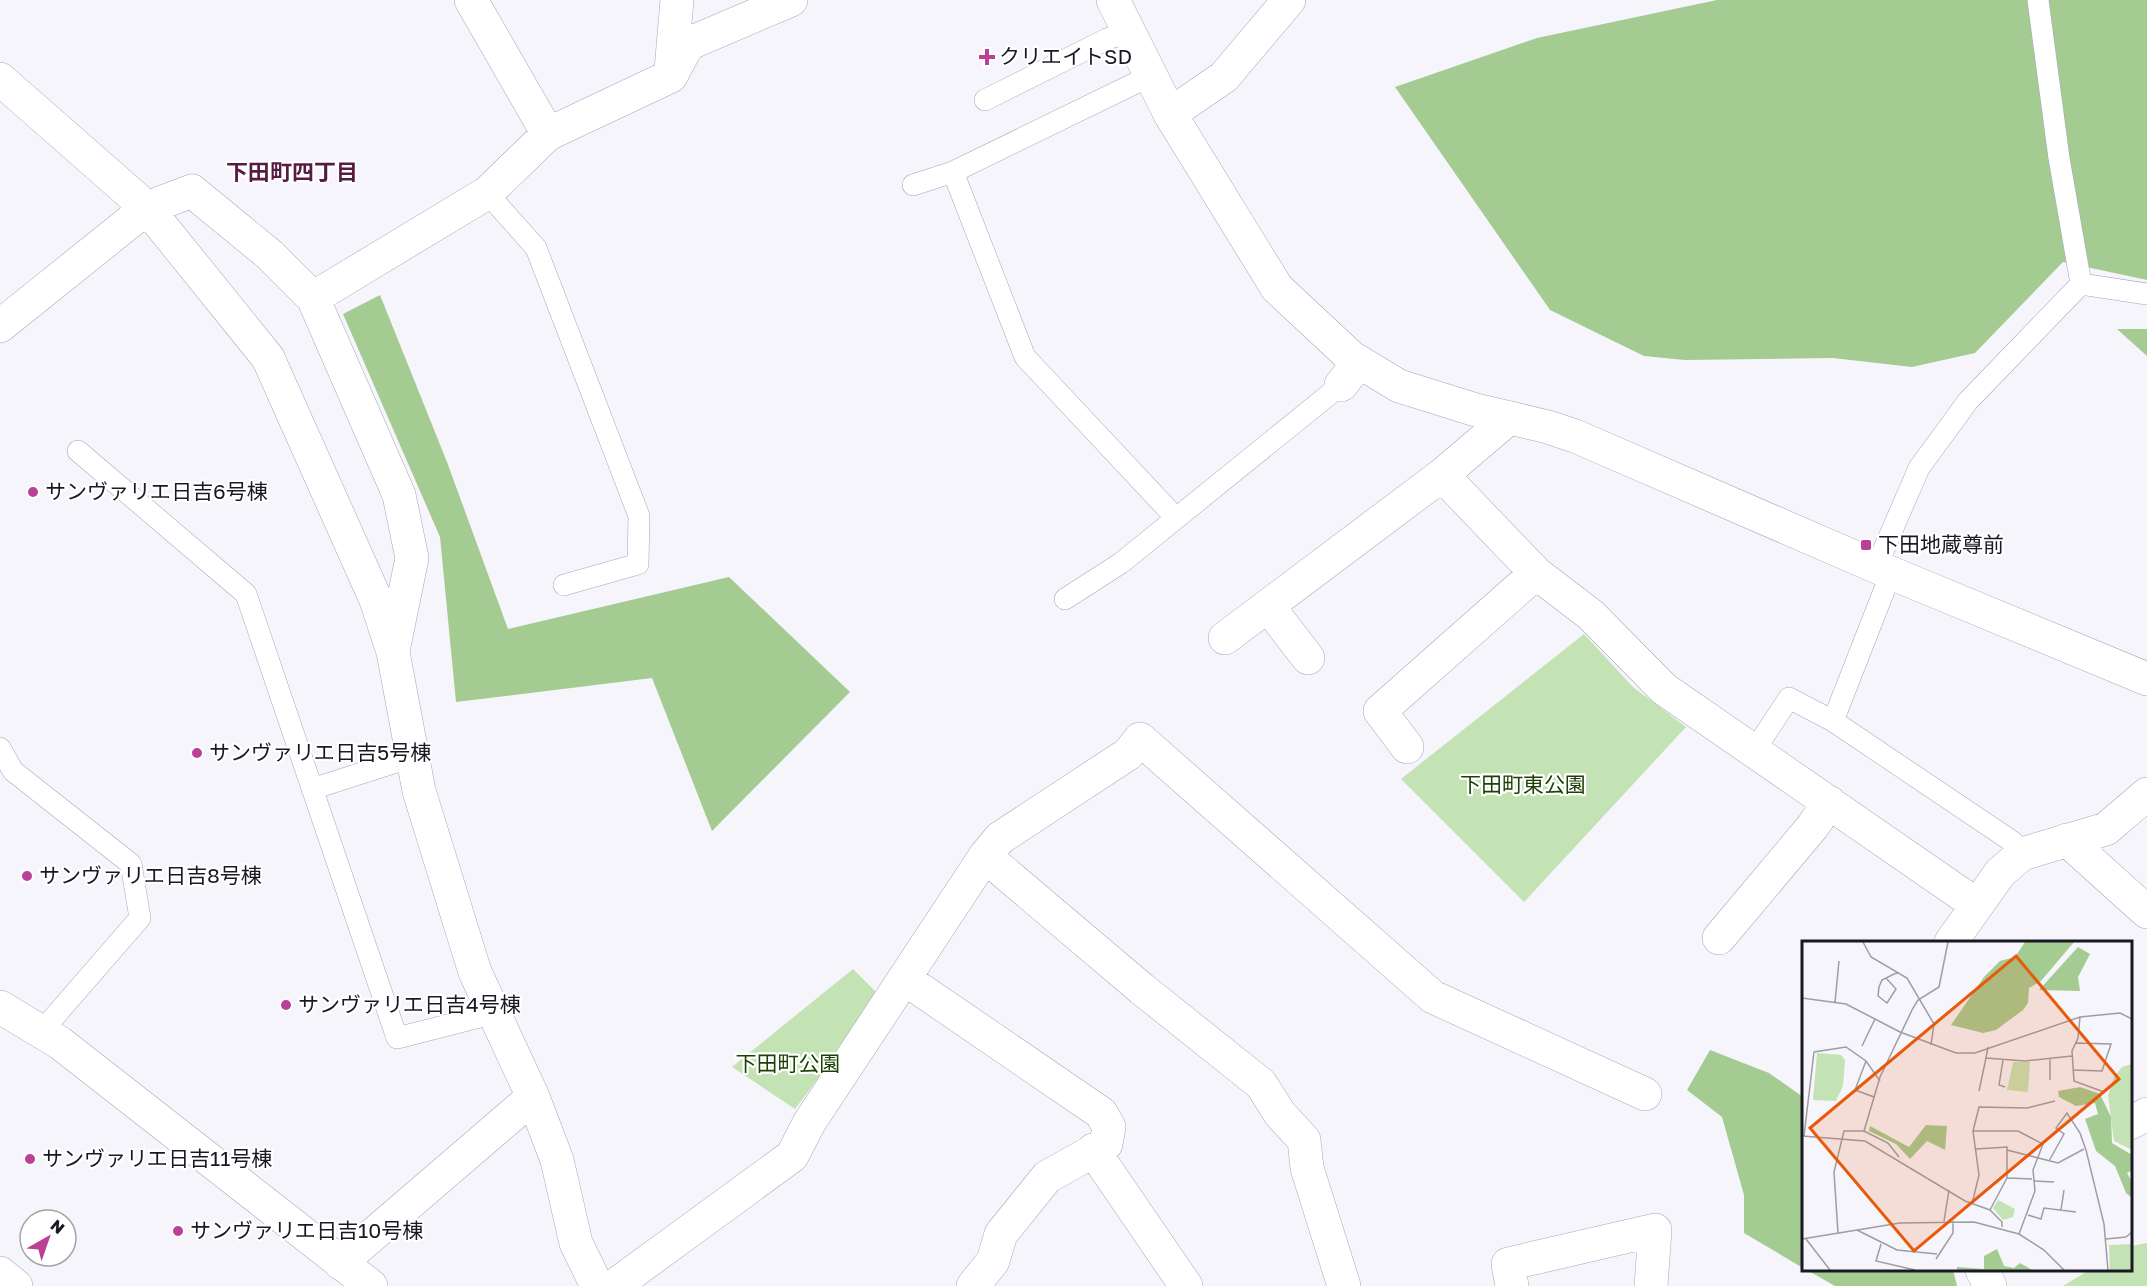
<svg xmlns="http://www.w3.org/2000/svg" width="2147" height="1286" font-family="'Golos Text','Noto Sans JP',sans-serif">
  <rect width="100%" height="100%" fill="#f6f5fb"/>
  <!-- green -->
  <path fill="#c3e3b4" d="M 1584,634 L 1633,687 L 1686,727 L 1524,902 L 1401,779 Z
    M 853,969 L 880,996 L 795,1109 L 732,1067 Z
    M 2147,1243 L 2147,1286 L 2063,1286 L 2089,1270 L 2130,1270 L 2131,1246 Z"/>
  <!-- forest -->
  <path fill="#a4cb92" d="M 1717,0 L 2147,0 L 2147,280 L 2063,262 L 1975,353 L 1912,367 L 1833,358 L 1685,360 L 1644,356 L 1550,310 L 1395,87 L 1537,38 Z
    M 380,295 L 447,462 L 508,629 L 729,577 L 850,692 L 712,831 L 652,678 L 456,702 L 440,537 L 343,314 Z
    M 2117,329 L 2147,329 L 2147,356 Z
    M 1710,1050 L 1769,1073 L 1803,1097 L 1803,1268 L 1744,1233 L 1744,1195 L 1722,1117 L 1687,1090 Z
    M 1807,1270 L 1953,1270 L 1957,1286 L 1835,1286 Z"/>
  <g fill="none" stroke-linecap="round" stroke-linejoin="round">
    <!-- lane casing -->
    <g stroke="#a9a4bf" stroke-width="22">
      <path id="lane" d="M 2038,0 L 2059,158 L 2081,284
        M 985,100 L 1107,39 L 1129,32
        M 953,172 L 1025,357 L 1176,518
        M 913,185 L 953,172 L 1152,75
        M 487,193 L 536,248 L 639,516 L 638,564 L 564,585
        M 78,451 L 246,594 L 397,1038 L 495,1013
        M 1877,565 L 1919,468 L 1968,401 L 2081,284 L 2147,294
        M 1065,599 L 1121,563 L 1341,385
        M 1833,721 L 1891,573
        M 0,748 L 13,771 L 131,864 L 140,918 L 41,1032
        M 1754,751 L 1789,698 L 1833,721 L 2013,842 L 2022,854
        M 312,789 L 412,757"/>
    </g>
    <!-- street casing -->
    <g stroke="#a9a4bf" stroke-width="34">
      <path id="street" d="M 471,0 L 548,134
        M 671,70 L 677,0
        M 0,79 L 147,208 L 268,358 L 376,600 L 393,652 L 419,791 L 475,972 L 533,1097 L 557,1160 L 576,1243 L 597,1286
        M 1170,114 L 1224,77 L 1289,0
        M 313,298 L 487,193 L 548,134 L 671,76 L 688,44 L 791,0
        M 0,326 L 147,208 L 192,191 L 270,255 L 313,298 L 399,495 L 412,558 L 393,651
        M 1341,385 L 1359,362
        M 1509,418 L 1442,475 L 1536,573 L 1591,615 L 1664,689 L 1977,905
        M 1268,606 L 1308,658
        M 1225,638 L 1442,475
        M 1407,747 L 1380,711 L 1536,573
        M 2067,840 L 2147,912
        M 985,856 L 1142,989 L 1261,1084 L 1280,1114 L 1304,1140 L 1307,1168 L 1344,1286
        M 1719,938 L 1813,826 L 1829,802
        M 1951,942 L 2000,873 L 2022,854 L 2106,829 L 2147,794
        M 905,979 L 1101,1113 L 1109,1127 L 1106,1144 L 1047,1177 L 1001,1234 L 993,1261 L 973,1286
        M 2130,1123 L 2147,1114
        M 1093,1150 L 1186,1286
        M 340,1263 L 533,1097
        M 1982,1270 L 1990,1286
        M 0,1273 L 16,1286
        M 614,1286 L 792,1156 L 809,1123 L 985,856 L 1000,838 L 1128,754 L 1140,739 L 1433,997 L 1645,1094
        M 1512,1286 L 1508,1264 L 1655,1230 L 1651,1286"/>
    </g>
    <!-- secondary casing -->
    <g stroke="#a9a4bf" stroke-width="34">
      <path id="secondary" d="M 1113,0 L 1170,114 L 1277,288 L 1351,357 L 1399,386 L 1476,410 L 1548,427 L 1575,436 L 1891,573 L 2147,679
        M 0,1007 L 60,1043 L 371,1286"/>
    </g>
    <!-- lane -->
    <use href="#lane" stroke="#fff" stroke-width="21"/>
    <!-- street -->
    <use href="#street" stroke="#fff" stroke-width="33"/>
    <!-- secondary -->
    <use href="#secondary" stroke="#fff" stroke-width="33"/>
  </g>
  <!-- markers -->
  <g fill="#ba4195" stroke="#fff" stroke-width="2">
    <path d="M984 48h6v6h6v6h-6v6h-6v-6h-6v-6h6z"/>
    <circle cx="33" cy="492" r="6"/>
    <rect x="1860" y="539" width="12" height="12" rx="3"/>
    <circle cx="197" cy="753" r="6"/>
    <circle cx="27" cy="876" r="6"/>
    <circle cx="286" cy="1005" r="6"/>
    <circle cx="30" cy="1159" r="6"/>
    <circle cx="178" cy="1231" r="6"/>
  </g>
  <g text-anchor="middle" stroke-width="4.5" stroke-linejoin="round" paint-order="stroke">
    <!-- poi labels -->
    <g font-size="21" fill="#1a1822" stroke="#fff" text-anchor="start">
      <text x="999" y="64">クリエイトSD</text>
      <text x="45" y="499">サンヴァリエ日吉6号棟</text>
      <text x="1878" y="552">下田地蔵尊前</text>
      <text x="209" y="760">サンヴァリエ日吉5号棟</text>
      <text x="39" y="883">サンヴァリエ日吉8号棟</text>
      <text x="298" y="1012">サンヴァリエ日吉4号棟</text>
      <text x="42" y="1166">サンヴァリエ日吉11号棟</text>
      <text x="190" y="1238">サンヴァリエ日吉10号棟</text>
    </g>
    <!-- park labels -->
    <g font-size="21" fill="#1d4004" stroke="#fff">
      <text x="1523" y="792">下田町東公園</text>
      <text x="788" y="1071">下田町公園</text>
    </g>
    <!-- neighbourhood labels -->
    <g font-size="22" font-weight="bold" fill="#561c44" stroke="#fff">
      <text x="292" y="180">下田町四丁目</text>
    </g>
  </g>
  <!-- overview -->
  <g transform="translate(1802 941)">
    <rect width="330" height="330" fill="#f6f5fb"/>
    <path d="M 15,112 L 39,114 L 43,119 L 41,145 L 34,160 L 11,159 ZM 211,121 L 228,121 L 226,151 L 205,149 ZM 330,123 L 330,209 L 312,200 L 306,154 L 312,136 L 320,126 ZM 196,259 L 213,268 L 211,276 L 201,279 L 191,267 ZM 330,303 L 330,329 L 308,329 L 307,304 Z" fill="#c3e3b4"/>
    <path d="M 223,1 L 272,1 L 239,40 L 227,47 L 226,62 L 221,69 L 194,89 L 181,92 L 149,84 L 182,36 L 198,20 L 213,16 ZM 276,6 L 288,13 L 276,36 L 278,50 L 237,49 ZM 278,146 L 298,153 L 309,176 L 310,202 L 330,214 L 330,229 L 325,232 L 330,241 L 330,257 L 324,252 L 313,225 L 294,210 L 283,178 L 296,173 L 293,162 L 274,165 L 257,156 L 256,150 ZM 124,184 L 145,185 L 143,209 L 125,200 L 108,218 L 94,203 L 67,190 L 68,185 L 107,206 ZM 195,308 L 202,325 L 212,327 L 218,322 L 230,329 L 155,329 L 155,326 L 182,328 L 182,315 Z" fill="#a4cb92"/>
    <path fill="none" stroke="#9e9da4" stroke-width="1.5" d="M 61,1 L 69,16 L 105,37 L 132,83 L 129,104M 84,37 L 94,48 L 85,62 L 76,55 L 77,46 L 80,39 L 96,31M 0,57 L 44,63 L 98,91 L 154,112 L 173,112 L 278,76 L 318,72 L 330,78M 33,61 L 37,20M 278,76 L 276,97 L 270,110 L 272,140 L 302,151M 60,105 L 73,78M 186,106 L 184,117 L 223,120 L 270,115M 248,117 L 248,139M 201,119 L 197,144 L 203,146M 64,120 L 53,149 L 72,156M 271,129 L 300,130 L 309,103 L 273,102M 177,150 L 184,117M 62,190 L 78,136 L 111,67 L 116,59 L 137,46 L 146,1M 171,190 L 216,190 L 241,203 L 231,229 L 233,250 L 217,293M 0,195 L 63,200 L 163,260 L 188,269 L 200,281 L 200,286M 2,195 L 12,111 L 44,106 L 64,120 L 78,140M 174,208 L 205,206 L 205,237M 205,209 L 256,222 L 282,208M 247,220 L 262,193 L 254,187 L 265,172 L 278,192 L 284,209 L 302,283 L 306,329M 231,240 L 252,241M 170,263 L 177,234 L 171,190 L 177,166 L 225,167 L 253,160M 188,269 L 205,237 L 230,238M 259,269 L 262,249M 226,274 L 239,278 L 242,267 L 274,271M 142,280 L 147,249M 55,289 L 95,309 L 135,313M 36,292 L 32,231 L 42,190 L 62,190 L 86,202 L 97,216M 0,298 L 98,282 L 172,281 L 217,293 L 242,309 L 262,329M 4,298 L 28,329M 304,298 L 324,296 L 330,291M 79,303 L 74,320 L 113,329M 134,318 L 151,292 L 151,280"/>
    <path fill="#e8590c" fill-opacity="0.15" stroke="#e8590c" stroke-width="3" d="M 214,15 L 317,138 L 112,310 L 8,187 Z"/>
    <rect width="330" height="330" fill="none" stroke="#1a1822" stroke-width="3"/>
  </g>
  <!-- north arrow -->
  <g transform="translate(48 1238) rotate(40)"><circle r="28" fill="#ffffff" stroke="#a3a3a7" stroke-width="1.5"/>
  <path d="M0-4.5L10 22L0 15L-10 22Z" fill="#ba4195"/>
  <text y="-9" font-size="16" font-weight="bold" text-anchor="middle" fill="#1a1822">N</text>
  </g>
</svg>
